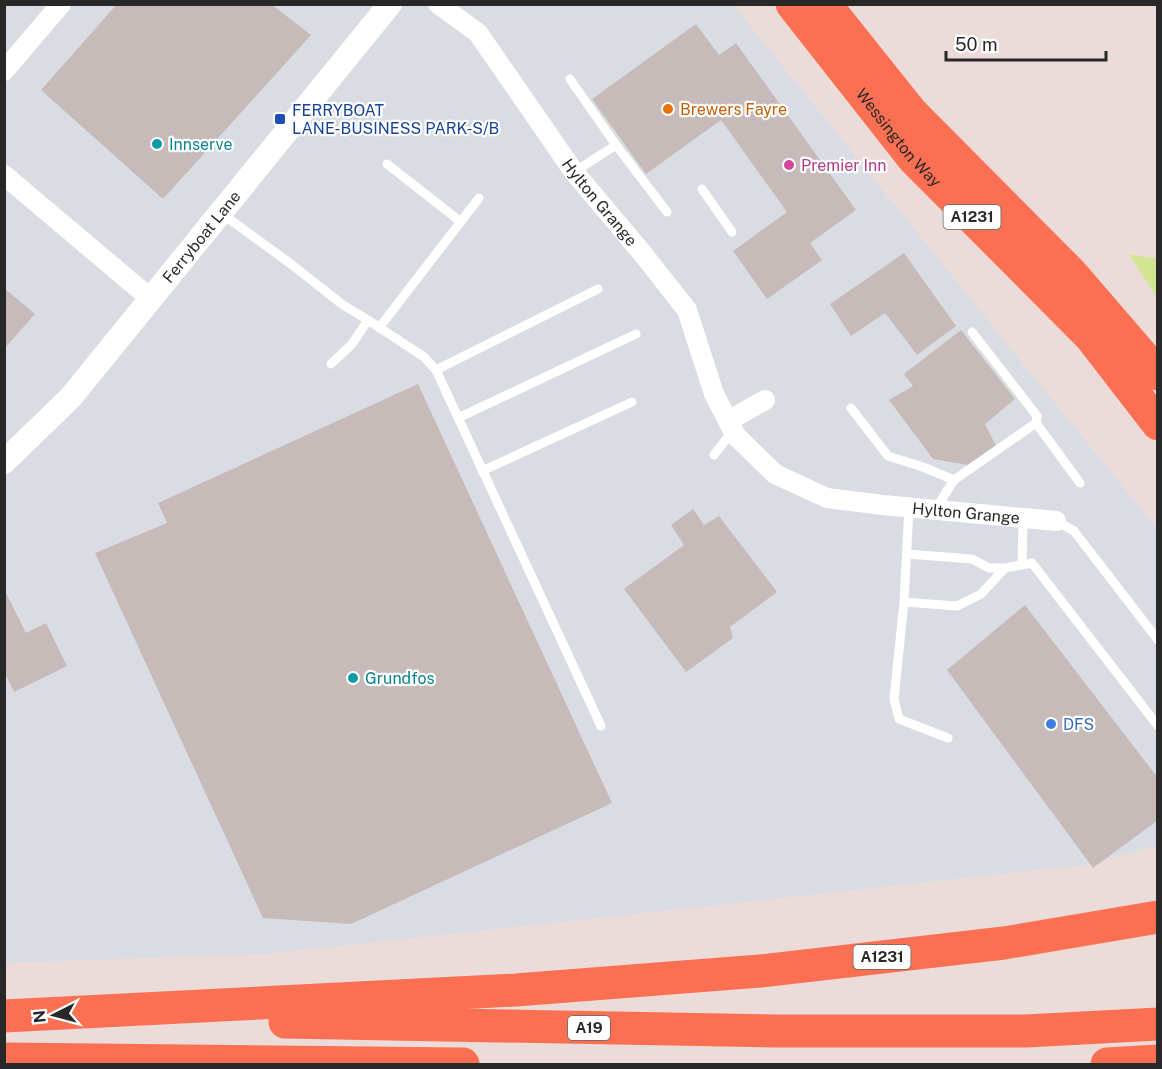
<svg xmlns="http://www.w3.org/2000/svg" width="1162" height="1069" font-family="'Public Sans',sans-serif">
  <rect width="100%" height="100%" fill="#ecdcd9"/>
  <!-- industrial -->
  <path fill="#dadce3" d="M 4,5 L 733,5 L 1157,529 L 1157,846 L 1086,865 L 265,954 L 5,963 Z"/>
  <!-- green -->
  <path fill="#d2e592" d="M 1129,254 L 1157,259 L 1157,298 Z"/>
  <!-- building -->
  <path fill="#c6bbb8" d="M 117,4 L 271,4 L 311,35 L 163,199 L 41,90 Z
    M 696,24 L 719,55 L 736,43 L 856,210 L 810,243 L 822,260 L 767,299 L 733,251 L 787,212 L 721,120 L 646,174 L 592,99 Z
    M 904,253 L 956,326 L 917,355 L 885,313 L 851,336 L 830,304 Z
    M 4,288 L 35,314 L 4,349 Z
    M 961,330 L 1015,399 L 985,424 L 996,446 L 968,465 L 933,459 L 889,400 L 913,386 L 904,374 Z
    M 418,384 L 612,803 L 351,924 L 263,918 L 95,553 L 167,523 L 158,503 Z
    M 693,509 L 704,525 L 719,516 L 777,592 L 730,627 L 733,638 L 686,672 L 624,589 L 684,545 L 671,525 Z
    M 4,589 L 26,633 L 46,623 L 67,666 L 14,692 L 4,671 Z
    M 1025,605 L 1158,778 L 1158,820 L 1093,868 L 947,670 Z"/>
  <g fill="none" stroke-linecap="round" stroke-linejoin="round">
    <!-- service -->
    <path stroke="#fff" stroke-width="9" d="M 570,79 L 616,145 L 667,212
      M 387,164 L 461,222
      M 574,172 L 616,145
      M 702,189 L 732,232
      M 221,213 L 291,264 L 343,305 L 368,320 L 352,344 L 331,364
      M 368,320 L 424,357 L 436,370 L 601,726
      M 379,328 L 479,198
      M 436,370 L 598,289
      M 851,408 L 888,456 L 923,467 L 954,480
      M 458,418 L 636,334
      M 1036,423 L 1080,483
      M 714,455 L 733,430
      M 482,471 L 632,402
      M 909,508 L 904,602 L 957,606 L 981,594 L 1005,568 L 1032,563 L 1158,726
      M 935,510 L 954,480 L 1036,423 L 1037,416 L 972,332
      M 1056,521 L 1074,531 L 1158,640
      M 907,554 L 972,559 L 989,568 L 1005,568
      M 1022,565 L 1023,518
      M 904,602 L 894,699 L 899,719 L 948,738"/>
    <!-- minor -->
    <g stroke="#fff" stroke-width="20">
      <path id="s1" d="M 438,4 L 478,33 L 574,172 L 643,254 L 687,310 L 714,394 L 736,436 L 775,474 L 827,498 L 883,505 L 1056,521"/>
      <path d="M 4,71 L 61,4"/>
      <path d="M 4,175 L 151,299"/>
      <path d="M 728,421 L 765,400"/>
    </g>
    <!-- tertiary -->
    <path stroke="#fff" stroke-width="24" id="s2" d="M 4,462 L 71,397 L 390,4"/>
    <!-- trunk -->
    <g stroke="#fb7052" stroke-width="33">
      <path id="s3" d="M 792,4 L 913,158 L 1090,336 L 1158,424"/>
      <path d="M 825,4 L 912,113 L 1072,274 L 1158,374"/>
      <path d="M 4,1016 L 516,990 L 760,971 L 1004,943 L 1158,917"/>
      <path d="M 285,1022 L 776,1031 L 1026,1031 L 1158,1024"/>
      <path d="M 4,1059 L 463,1064"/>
      <path d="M 1107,1064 L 1158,1061"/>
    </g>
  </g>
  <!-- markers -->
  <circle fill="#e8710a" stroke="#fff" stroke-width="2" cx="668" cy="109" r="6"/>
  <rect fill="#1a4fb4" stroke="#fff" stroke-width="2" x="274" y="113" width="12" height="12" rx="3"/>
  <g fill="#0f9aa8" stroke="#fff" stroke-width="2">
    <circle cx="157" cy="144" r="6"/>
    <circle cx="353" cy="678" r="6"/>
  </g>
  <circle fill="#d1479c" stroke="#fff" stroke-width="2" cx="789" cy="165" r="6"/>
  <circle fill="#3f7fe0" stroke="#fff" stroke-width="2" cx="1051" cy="724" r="6"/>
  <g text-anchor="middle" stroke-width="4.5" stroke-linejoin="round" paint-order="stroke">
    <!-- shield labels -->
    <g fill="#fff" stroke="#686868" stroke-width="1.5">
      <rect x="943.5" y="205" width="57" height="24" rx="4.5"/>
      <rect x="853.5" y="945" width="57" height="24" rx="4.5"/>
      <rect x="568" y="1016" width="42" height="24" rx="4.5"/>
    </g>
    <g font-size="15" font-weight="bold" fill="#282828">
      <text x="972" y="222">A1231</text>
      <text x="882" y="962">A1231</text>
      <text x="589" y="1033">A19</text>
    </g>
    <!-- food labels -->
    <g font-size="16" fill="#c56008" stroke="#fff" text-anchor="start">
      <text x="680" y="115">Brewers Fayre</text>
    </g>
    <!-- transit labels -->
    <g font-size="16" fill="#164399" stroke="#fff" text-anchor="start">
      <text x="292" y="116">FERRYBOAT<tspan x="292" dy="18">LANE-BUSINESS PARK-S/B</tspan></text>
    </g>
    <!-- street labels -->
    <g font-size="16" fill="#282828" stroke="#fff">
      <text dy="6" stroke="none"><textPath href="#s3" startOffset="171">Wessington Way</textPath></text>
      <text dy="6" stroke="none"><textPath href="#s1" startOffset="258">Hylton Grange</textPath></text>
      <text dy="6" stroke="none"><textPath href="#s2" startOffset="300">Ferryboat Lane</textPath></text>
      <text dy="6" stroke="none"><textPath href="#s1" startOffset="784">Hylton Grange</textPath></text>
    </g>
    <!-- culture labels -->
    <g font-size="16" fill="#0d838f" stroke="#fff" text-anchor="start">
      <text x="169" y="150">Innserve</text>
      <text x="365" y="684">Grundfos</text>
    </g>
    <!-- hotel labels -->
    <g font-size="16" fill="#b23c85" stroke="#fff" text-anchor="start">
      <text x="801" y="171">Premier Inn</text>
    </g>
    <!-- shop labels -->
    <g font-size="16" fill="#366cbe" stroke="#fff" text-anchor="start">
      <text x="1063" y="730">DFS</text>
    </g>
  </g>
  <!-- border -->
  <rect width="1162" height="1069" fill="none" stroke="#282828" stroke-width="12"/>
  <!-- north arrow -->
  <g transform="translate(54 1015) rotate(264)" stroke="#ffffff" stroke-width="4.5" paint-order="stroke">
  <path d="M0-4.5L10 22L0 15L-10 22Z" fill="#282828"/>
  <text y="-9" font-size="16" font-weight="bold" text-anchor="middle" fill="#282828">N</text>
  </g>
  <!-- scale -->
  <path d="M946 51v9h160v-9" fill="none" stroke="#282828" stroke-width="3"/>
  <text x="955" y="51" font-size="18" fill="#282828" stroke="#ffffff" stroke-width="4.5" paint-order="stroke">50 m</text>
</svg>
